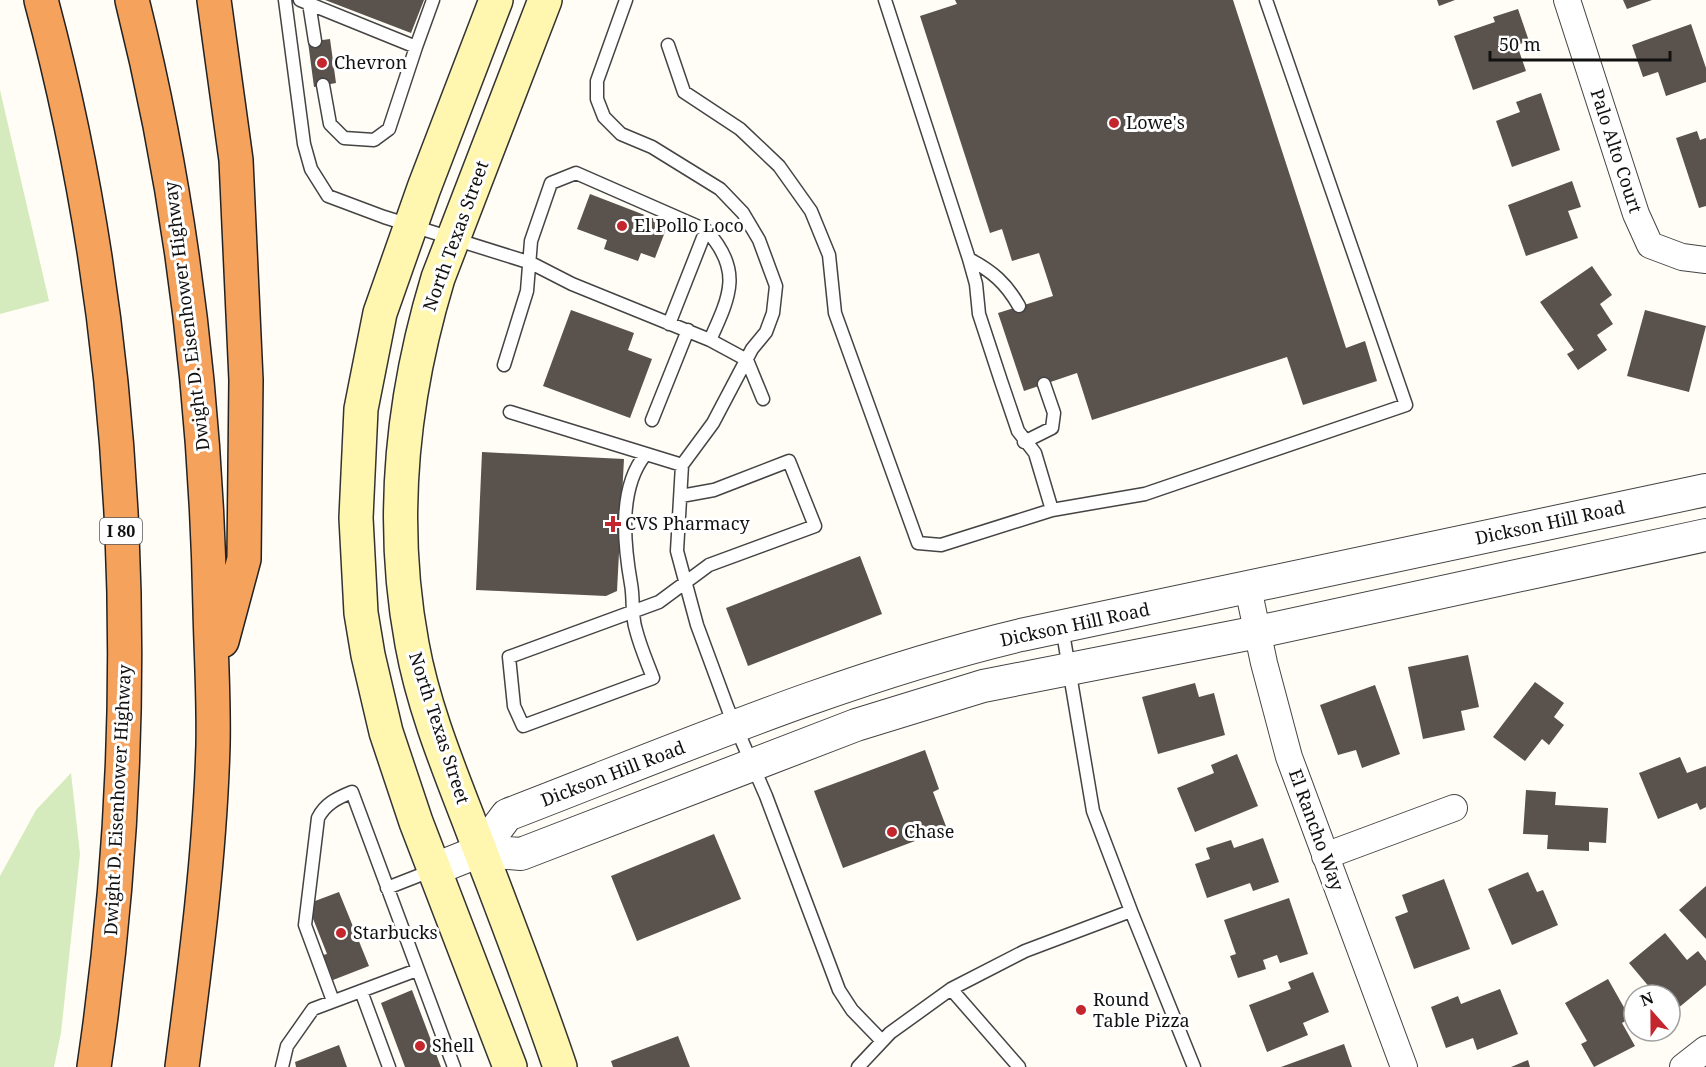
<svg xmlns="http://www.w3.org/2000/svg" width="1706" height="1067" font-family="'Noto Serif',serif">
  <rect width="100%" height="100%" fill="#fffdf5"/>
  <!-- green -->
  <path fill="#d5ebbd" d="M 0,90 L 49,301 L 0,314 Z
    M 71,773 L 80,854 L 61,1033 L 54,1067 L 0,1067 L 0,876 L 36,810 Z"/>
  <!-- building -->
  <path fill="#5a524d" d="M 325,0 L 424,0 L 411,33 Z
    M 955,0 L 1233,0 L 1346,348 L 1365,341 L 1377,381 L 1303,405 L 1287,357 L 1092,420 L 1077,373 L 1024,391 L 998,313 L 1053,296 L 1039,253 L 1012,261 L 1002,229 L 990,233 L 920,16 L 957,4 Z
    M 1437,0 L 1455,0 L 1439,6 Z
    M 1623,0 L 1652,0 L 1627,9 Z
    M 1518,9 L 1529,41 L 1517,45 L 1526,71 L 1473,90 L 1454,36 L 1495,22 L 1493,17 Z
    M 1691,24 L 1706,68 L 1706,82 L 1666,96 L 1658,72 L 1643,77 L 1632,45 Z
    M 330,39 L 336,83 L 314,87 L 308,42 Z
    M 1541,93 L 1560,150 L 1512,167 L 1496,121 L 1520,112 L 1516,102 Z
    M 1697,131 L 1700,140 L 1706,138 L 1706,206 L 1699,208 L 1676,138 Z
    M 1572,181 L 1581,207 L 1568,211 L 1578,238 L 1526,256 L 1508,205 Z
    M 590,194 L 668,224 L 655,258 L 641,253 L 638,261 L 604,249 L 607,240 L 577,229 Z
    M 1592,266 L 1612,295 L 1600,304 L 1613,324 L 1597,335 L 1607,350 L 1578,370 L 1567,354 L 1574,350 L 1540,302 Z
    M 571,310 L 634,333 L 628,350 L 652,359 L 630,418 L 543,386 Z
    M 1645,310 L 1706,326 L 1689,392 L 1627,376 Z
    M 482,452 L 624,459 L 617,591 L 606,596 L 476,590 Z
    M 860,556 L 882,614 L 748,666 L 726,608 Z
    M 1468,655 L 1479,707 L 1461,711 L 1465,730 L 1423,739 L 1408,667 Z
    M 1535,682 L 1564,703 L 1554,717 L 1564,725 L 1549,745 L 1542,739 L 1525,761 L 1493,737 Z
    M 1195,683 L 1199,697 L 1214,693 L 1225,735 L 1158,754 L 1142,697 Z
    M 1375,685 L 1400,754 L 1362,768 L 1356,750 L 1338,755 L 1320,705 Z
    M 925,750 L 939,789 L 933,792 L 947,829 L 843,868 L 814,791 Z
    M 1237,754 L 1258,806 L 1195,832 L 1177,788 L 1214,773 L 1211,765 Z
    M 1680,757 L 1687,773 L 1706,766 L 1706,807 L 1700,810 L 1697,803 L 1658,819 L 1639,773 Z
    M 1526,790 L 1556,792 L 1555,805 L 1608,808 L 1606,843 L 1589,842 L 1589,851 L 1547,849 L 1548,835 L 1523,834 Z
    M 714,834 L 741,899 L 637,941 L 611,876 Z
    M 1263,838 L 1279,882 L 1253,891 L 1250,883 L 1207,898 L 1195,864 L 1210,859 L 1206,848 L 1231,840 L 1234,848 Z
    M 1528,872 L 1537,892 L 1543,890 L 1558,925 L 1512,945 L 1488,889 Z
    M 1444,879 L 1470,949 L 1414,969 L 1395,917 L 1408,912 L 1402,895 Z
    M 1706,886 L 1706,939 L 1679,910 Z
    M 339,892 L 369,966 L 333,980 L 323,955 L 327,954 L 312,916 L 315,901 Z
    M 1289,898 L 1308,954 L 1280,963 L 1277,955 L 1263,960 L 1266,969 L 1238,978 L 1230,956 L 1236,954 L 1224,920 Z
    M 1665,933 L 1687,960 L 1698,951 L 1706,961 L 1706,985 L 1671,1014 L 1670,995 L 1656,995 L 1629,963 Z
    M 1313,972 L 1329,1012 L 1303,1023 L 1308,1035 L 1267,1052 L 1249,1005 L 1291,989 L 1288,982 Z
    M 1608,979 L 1630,1018 L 1622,1023 L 1635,1046 L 1594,1067 L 1581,1044 L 1587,1041 L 1565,1003 Z
    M 1500,989 L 1518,1034 L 1477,1050 L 1473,1038 L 1446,1048 L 1431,1007 L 1458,996 L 1461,1004 Z
    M 412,990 L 441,1067 L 405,1067 L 381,1003 Z
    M 678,1036 L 690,1067 L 613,1067 L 611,1061 Z
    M 1344,1044 L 1352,1067 L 1281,1067 Z
    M 339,1045 L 347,1067 L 296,1067 L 295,1062 Z
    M 1528,1060 L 1530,1067 L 1511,1067 Z"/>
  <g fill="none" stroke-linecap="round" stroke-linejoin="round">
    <!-- service casing -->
    <g stroke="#444" stroke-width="15">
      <path id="service" d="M 285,0 L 304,144 L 311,169 L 328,196 L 384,217 L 531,263 L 572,284 L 710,340 L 747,360 L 763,399
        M 300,0 L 416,47 L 389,129 L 374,140 L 344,138 L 330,124 L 323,85
        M 626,0 L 597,81 L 597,99 L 604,117 L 621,134 L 652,147 L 720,189 L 743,213 L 759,240 L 776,286 L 773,313 L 766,332 L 752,349 L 713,423 L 682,465 L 677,551 L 697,625 L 728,709 L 766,796 L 839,990 L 852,1010 L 882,1041
        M 309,3 L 315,41
        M 668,45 L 684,92 L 740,129 L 779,166 L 811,211 L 829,255 L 835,313 L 918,543 L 941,545 L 1052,510 L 1035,453 L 1018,431 L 1001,381 L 979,314 L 976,284 L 969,259 L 885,0
        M 416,47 L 433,0
        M 969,259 C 992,271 1006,283 1019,306
        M 669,324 L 706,230
        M 504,365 L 527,291 L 531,241 L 551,183 L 576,173 L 706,230 C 743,270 730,296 710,340
        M 510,412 L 682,465
        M 652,420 L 688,330
        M 1024,442 L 1052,428 L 1054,413 L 1044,384
        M 645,455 C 618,489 624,544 631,584 C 634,600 631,615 636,630 C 640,646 647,662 653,678 L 523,726 L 514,706 L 509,657 L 659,602 L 709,565 L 815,526 L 789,461 L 714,490 L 681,496
        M 1052,510 L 1145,494 L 1406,405 L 1266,0
        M 1062,627 L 1093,811 L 1131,911
        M 387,888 L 433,870
        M 951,989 L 1025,951 L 1131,911 L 1194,1067
        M 361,991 L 389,1067
        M 333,1001 L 305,925 L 318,818 C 325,804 337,798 352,792 L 454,1067
        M 282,1067 L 287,1046 L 313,1009 L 417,970
        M 858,1067 L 890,1033 L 951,989 L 1019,1067"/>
    </g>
    <!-- minor casing -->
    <g stroke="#444" stroke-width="28">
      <path id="minor" d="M 1567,0 L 1636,214 L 1650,245 L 1682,257 L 1706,260
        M 1248,588 L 1264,663 L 1289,757 L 1404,1067
        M 1325,856 L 1454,808
        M 1683,1067 L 1706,1049"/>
    </g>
    <!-- tertiary casing -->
    <g stroke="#444" stroke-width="34">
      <path id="tertiary" d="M 480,851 L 507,815 C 676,750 844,677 1021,635 L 1706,490
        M 435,869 L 480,851 L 521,854 L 856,725 L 983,686 L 1258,632 L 1706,535"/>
    </g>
    <!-- secondary casing -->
    <g stroke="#333" stroke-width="36">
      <path id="secondary" d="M 496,0 L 424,188 L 380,313 L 361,409 L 356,518 L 361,613 L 368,655 L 386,732 L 416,822 L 510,1067
        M 545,0 L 438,278 C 402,397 389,520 412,644 C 423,705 447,764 469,821 C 500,903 532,984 560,1067"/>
    </g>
    <!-- motorway casing -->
    <g stroke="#222" stroke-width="36">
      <path id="motorway" d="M 41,0 C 134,346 146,713 94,1067
        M 132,0 C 182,199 206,404 210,609 C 211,654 214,700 213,745 C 210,853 196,960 182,1067
        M 214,0 L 236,160 L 246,380 L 244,559 L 222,641"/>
    </g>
    <!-- service -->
    <use href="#service" stroke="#fff" stroke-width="12"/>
    <!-- minor -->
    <use href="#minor" stroke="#fff" stroke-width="26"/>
    <!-- tertiary -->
    <use href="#tertiary" stroke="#fff" stroke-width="32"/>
    <!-- secondary -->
    <use href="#secondary" stroke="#fff6b0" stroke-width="33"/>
    <!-- motorway -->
    <use href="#motorway" stroke="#f5a25d" stroke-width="33"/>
  </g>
  <!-- markers -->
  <g fill="#c4262e" stroke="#fff" stroke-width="2">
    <circle cx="322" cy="63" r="6"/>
    <circle cx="1114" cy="123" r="6"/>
    <circle cx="622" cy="226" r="6"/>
    <path d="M610 515h6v6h6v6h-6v6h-6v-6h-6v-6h6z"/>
    <circle cx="892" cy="832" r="6"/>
    <circle cx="341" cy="933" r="6"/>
    <circle cx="1081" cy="1010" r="6"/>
    <circle cx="420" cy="1046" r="6"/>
  </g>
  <g text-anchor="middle" stroke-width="6" stroke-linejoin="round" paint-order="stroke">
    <!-- shield labels -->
    <rect fill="#fff" stroke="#585858" stroke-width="1.5" x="100" y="518" width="42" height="26" rx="4.5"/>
    <g font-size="16" font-weight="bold" fill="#111">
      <text x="121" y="537">I 80</text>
    </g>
    <!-- poi labels -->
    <g font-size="18" fill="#111" stroke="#fff" text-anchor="start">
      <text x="334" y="69">Chevron</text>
      <text x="1126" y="129">Lowe's</text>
      <text x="634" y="232">El Pollo Loco</text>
      <text x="625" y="530">CVS Pharmacy</text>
      <text x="904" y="838">Chase</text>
      <text x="353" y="939">Starbucks</text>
      <text x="1093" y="1006">Round<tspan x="1093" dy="21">Table Pizza</tspan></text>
      <text x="432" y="1052">Shell</text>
    </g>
    <!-- street labels -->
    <g font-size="18" fill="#111" stroke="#fff">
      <text transform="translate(1616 151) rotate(72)" y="6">Palo Alto Court</text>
      <text transform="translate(456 236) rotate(-70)" y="6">North Texas Street</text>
      <text transform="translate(187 316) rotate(-97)" y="6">Dwight D. Eisenhower Highway</text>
      <text transform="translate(1550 523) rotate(-12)" y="6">Dickson Hill Road</text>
      <text transform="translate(1075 625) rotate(-12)" y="6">Dickson Hill Road</text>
      <text transform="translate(439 728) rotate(72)" y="6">North Texas Street</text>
      <text transform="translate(613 774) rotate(-21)" y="6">Dickson Hill Road</text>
      <text transform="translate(118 800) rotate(-87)" y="6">Dwight D. Eisenhower Highway</text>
      <text transform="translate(1316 830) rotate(70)" y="6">El Rancho Way</text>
    </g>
  </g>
  <!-- north arrow -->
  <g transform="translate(1652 1013) rotate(339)"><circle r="28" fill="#ffffff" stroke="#a0a0a0" stroke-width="1.5"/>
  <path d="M0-4.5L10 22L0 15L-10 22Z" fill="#c4262e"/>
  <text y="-9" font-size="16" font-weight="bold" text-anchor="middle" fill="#111111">N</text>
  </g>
  <!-- scale -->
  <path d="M1490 51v9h180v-9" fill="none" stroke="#111111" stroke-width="3"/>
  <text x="1499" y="51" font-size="18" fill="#111111" stroke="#ffffff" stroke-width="4.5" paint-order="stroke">50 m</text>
</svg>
